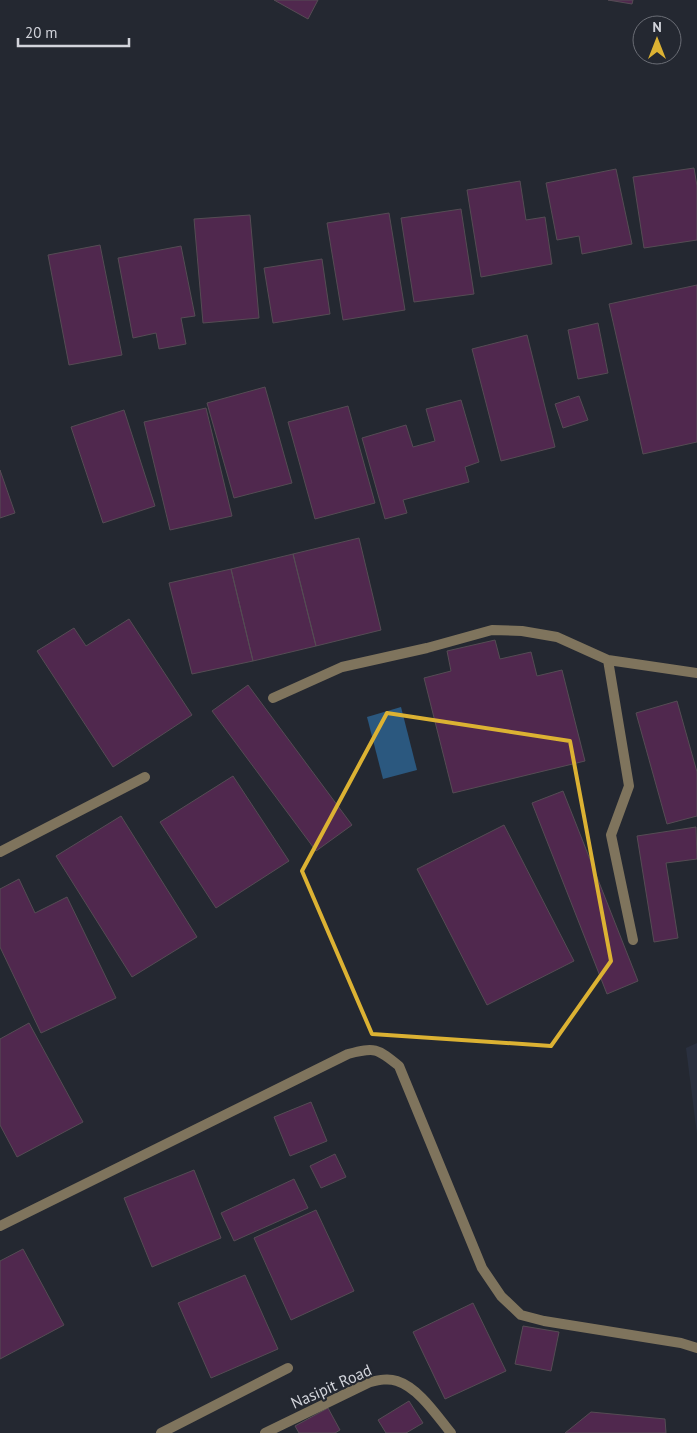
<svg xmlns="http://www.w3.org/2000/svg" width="697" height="1433" font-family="'PT Sans',sans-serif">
  <rect width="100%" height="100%" fill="#242831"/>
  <!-- built -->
  <path fill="#2a303f" d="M 697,1043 L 697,1134 L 686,1048 Z"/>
  <!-- water -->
  <path fill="#2b587f" d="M 401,707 L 417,770 L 383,779 L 367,717 Z"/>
  <!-- building -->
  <path fill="#50284e" stroke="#554c54" d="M 274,0 L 318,0 L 308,19 Z
    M 608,0 L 633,0 L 632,4 Z
    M 694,168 L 697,186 L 697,240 L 644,248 L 633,177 Z
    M 616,169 L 632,244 L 582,254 L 579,236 L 557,240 L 546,183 Z
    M 520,181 L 526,220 L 545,217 L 552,264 L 481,277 L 467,190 Z
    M 461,209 L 474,294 L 414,302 L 401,218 Z
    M 389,213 L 405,310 L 343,320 L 327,223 Z
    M 250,215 L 259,318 L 203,323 L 194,219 Z
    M 100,245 L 122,355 L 69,365 L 48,255 Z
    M 181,246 L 195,316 L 181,318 L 186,344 L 159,349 L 156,333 L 133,338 L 118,258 Z
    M 322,259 L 330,314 L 273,323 L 264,268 Z
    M 697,285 L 697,442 L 643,454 L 609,304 Z
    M 598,323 L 608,373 L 578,379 L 568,330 Z
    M 527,335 L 555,447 L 501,461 L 472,349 Z
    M 265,387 L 292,483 L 234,498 L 207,403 Z
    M 579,396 L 588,420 L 563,428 L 555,404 Z
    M 461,400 L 479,462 L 465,467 L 469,482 L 403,500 L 407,513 L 385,519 L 362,438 L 406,425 L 413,447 L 435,441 L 426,409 Z
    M 348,406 L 375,503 L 315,519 L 288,422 Z
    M 206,408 L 232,516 L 170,530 L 144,422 Z
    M 124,410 L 155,506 L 103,523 L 71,427 Z
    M 0,470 L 15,513 L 0,518 Z
    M 359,538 L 381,630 L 316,646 L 293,554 Z
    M 293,554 L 316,646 L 253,661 L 231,569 Z
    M 231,569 L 253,661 L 192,674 L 169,583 Z
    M 129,619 L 192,715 L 113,767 L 37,651 L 74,628 L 86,646 Z
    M 495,640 L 500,659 L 531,652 L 537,676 L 562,670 L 585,761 L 453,793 L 424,678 L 451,671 L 447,651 Z
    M 248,685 L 352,825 L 316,851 L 212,711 Z
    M 677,701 L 697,772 L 697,816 L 667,824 L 636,713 Z
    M 233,776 L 289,861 L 216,908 L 160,822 Z
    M 563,791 L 638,981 L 607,994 L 532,803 Z
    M 121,816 L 197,937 L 132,977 L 56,856 Z
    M 504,825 L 574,961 L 487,1005 L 417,869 Z
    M 696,827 L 697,859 L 666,863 L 678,938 L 654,942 L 637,836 Z
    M 19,879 L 35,913 L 67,897 L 116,998 L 41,1033 L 0,947 L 0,889 Z
    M 29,1023 L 83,1122 L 17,1157 L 0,1125 L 0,1039 Z
    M 311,1102 L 327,1141 L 290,1156 L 274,1117 Z
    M 335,1154 L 346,1177 L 321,1188 L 310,1166 Z
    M 194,1170 L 221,1238 L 152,1267 L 124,1198 Z
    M 294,1179 L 308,1208 L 234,1241 L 221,1213 Z
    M 316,1210 L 354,1291 L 291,1320 L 254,1238 Z
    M 23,1249 L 64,1325 L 0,1359 L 0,1261 Z
    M 245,1275 L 278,1349 L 211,1378 L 178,1303 Z
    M 473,1303 L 506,1371 L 445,1399 L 413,1332 Z
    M 523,1326 L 559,1332 L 551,1371 L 515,1364 Z
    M 409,1401 L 423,1423 L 406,1433 L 386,1433 L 378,1420 Z
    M 328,1408 L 340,1430 L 335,1433 L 299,1433 L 295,1426 Z
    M 591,1412 L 665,1419 L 666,1433 L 565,1433 Z"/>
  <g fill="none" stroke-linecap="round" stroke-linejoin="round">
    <!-- lane -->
    <path stroke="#7f745d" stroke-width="10" d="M 608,660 L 629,786 L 611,835 L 633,940
      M 273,698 L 342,667 L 427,648 L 492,630 L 522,631 L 557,637 L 608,660 L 697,673"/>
    <!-- street -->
    <path stroke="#7f745d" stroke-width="10" d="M 0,852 L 145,777
      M 0,1226 L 348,1054 C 375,1047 377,1048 399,1066 L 482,1268 L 501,1296 L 521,1315 L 544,1321 L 681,1343 L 697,1348
      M 161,1433 L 288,1368
      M 265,1433 L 370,1382 C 379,1380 388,1378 397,1381 C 419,1388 437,1416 451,1433"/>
  </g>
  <!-- marked area -->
  <path fill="none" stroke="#dcb233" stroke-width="4" stroke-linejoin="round" d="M 387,713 L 570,741 L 611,961 L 551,1046 L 372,1034 L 302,871 Z"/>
  <g text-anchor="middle" stroke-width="4.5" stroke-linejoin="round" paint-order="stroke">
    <!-- street labels -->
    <g font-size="16" fill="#d2d4db" stroke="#242831">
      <text transform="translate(331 1386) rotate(-24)" y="6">Nasipit Road</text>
    </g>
  </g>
  <!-- north arrow -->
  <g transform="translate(657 40)"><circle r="24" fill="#242831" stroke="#6a6d75"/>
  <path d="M0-4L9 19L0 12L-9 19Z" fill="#dcb233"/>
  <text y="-8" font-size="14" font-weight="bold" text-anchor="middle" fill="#d2d4db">N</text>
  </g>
  <!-- scale -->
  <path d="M18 38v8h111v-8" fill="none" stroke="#d2d4db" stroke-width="2.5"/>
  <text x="25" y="38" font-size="15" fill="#d2d4db" stroke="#242831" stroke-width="4" paint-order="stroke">20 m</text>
</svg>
